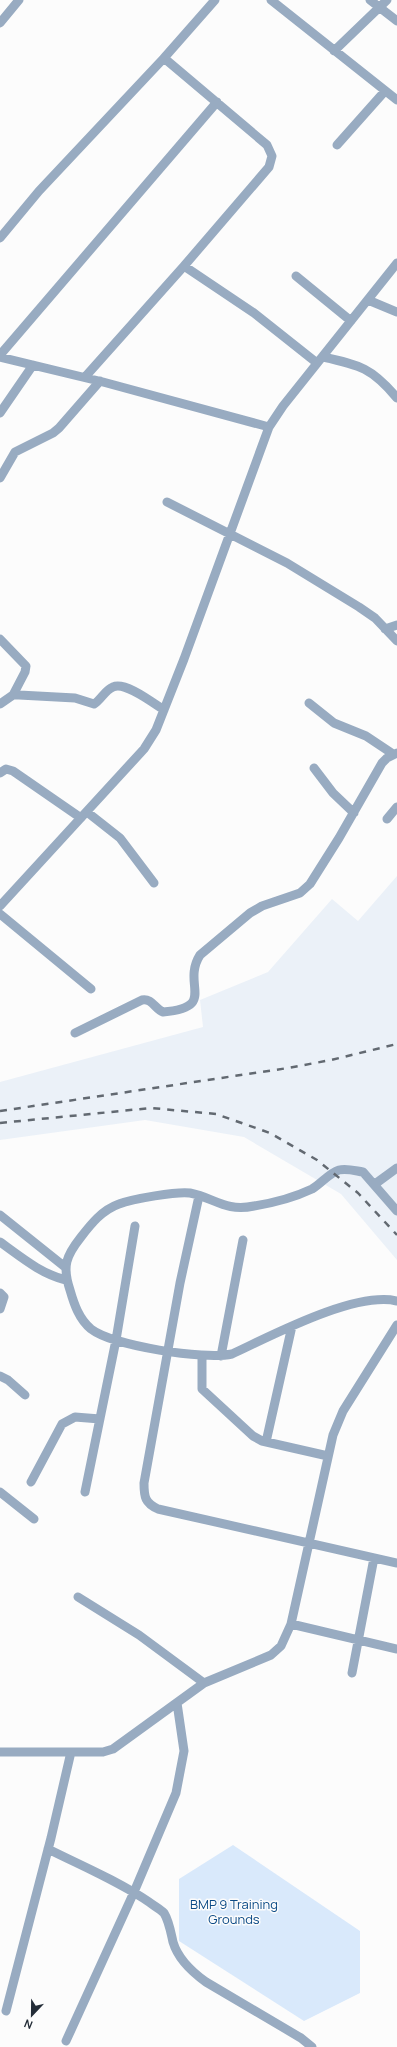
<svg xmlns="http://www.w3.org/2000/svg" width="397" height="2047" font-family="Manrope,sans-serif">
  <rect width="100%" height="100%" fill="#fcfcfc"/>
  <!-- built -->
  <path fill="#ebf1f8" d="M 397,876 L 397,1260 L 341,1194 L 244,1137 L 145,1120 L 0,1140 L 0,1082 L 203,1027 L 200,1000 L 268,972 L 332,899 L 358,921 Z"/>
  <!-- green -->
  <path fill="#d9e9fb" d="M 233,1845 L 360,1931 L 360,1993 L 304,2021 L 179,1941 L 179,1879 Z"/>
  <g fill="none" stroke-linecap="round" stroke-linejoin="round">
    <!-- minor -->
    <path stroke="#98abc1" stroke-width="9" d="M 271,0 L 397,100
      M 370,0 L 397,21
      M 0,23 L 19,0
      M 334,51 L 387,0
      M 337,145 L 385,91
      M 0,238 L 39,191 L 164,58
      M 184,266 L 269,167 L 272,156 L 267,145 L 164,58 L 215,0
      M 296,276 L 351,321
      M 368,300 L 397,312
      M 0,355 L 217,102
      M 0,357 L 103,382 L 269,427
      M 323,357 C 360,365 372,368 397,398
      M 85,377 L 184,266 L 254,313 L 317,363
      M 0,413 L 33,365
      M 0,478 L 15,452 L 53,433 L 59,428 L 100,381
      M 167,502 L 287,563 L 359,607 L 375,618 L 397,641
      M 385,629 L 397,625
      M 0,639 L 26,666 L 25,672 L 13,695
      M 309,703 L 334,723 L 366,736 L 393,754
      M 0,704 L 13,695 L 19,695 L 75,698 L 94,704 C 101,700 105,690 113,687 C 125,681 153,703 164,710
      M 314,768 L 333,793 L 354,813
      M 0,773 L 6,769 L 13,771 L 81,818
      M 87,812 L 120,838 L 154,883
      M 387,819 L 397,807
      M 0,906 L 144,749 L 156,730 L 184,659 L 269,427 L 283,406 L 397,263
      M 0,914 L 91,989
      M 75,1033 L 142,1000 C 152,998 155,1009 163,1012 C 218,1007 181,985 200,955 L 250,913 L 262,906 L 300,893 L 310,884 L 339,838 L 382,763 L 387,758 L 397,753
      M 375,1184 L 397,1168
      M 199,1196 L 180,1283 L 144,1483 C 144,1497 145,1503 158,1509 L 397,1563
      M 397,1211 L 363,1172 C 356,1171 347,1168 339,1170 C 329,1173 321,1184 312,1189 C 295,1197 273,1203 254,1206 C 225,1212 215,1198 190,1193 C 178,1191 132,1199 119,1204 C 102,1210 91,1224 81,1237 C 66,1256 62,1266 70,1290 C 74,1304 79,1319 91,1329 C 113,1346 204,1360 232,1354 C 271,1336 355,1291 397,1301
      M 0,1215 L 65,1267
      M 0,1242 C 21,1257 41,1274 66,1280
      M 0,1293 L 4,1297 L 0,1309
      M 202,1356 L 202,1389 L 253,1436 L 262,1441 L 328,1456
      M 221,1356 L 243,1240
      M 0,1376 L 8,1380 L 25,1395
      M 266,1442 L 292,1326
      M 31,1482 L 62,1424 L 75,1417 L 100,1419
      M 0,1492 L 34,1519
      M 85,1492 L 116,1340 L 135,1226
      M 78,1597 L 139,1635 L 204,1683
      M 291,1624 L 397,1649
      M 352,1673 L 374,1558
      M 0,1752 L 103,1752 L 113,1749 L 204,1683 L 271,1655 L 281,1646 L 291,1624 L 333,1435 L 343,1411 L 397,1325
      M 48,1849 C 82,1866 118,1881 149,1902 C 154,1906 160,1909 164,1913 C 169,1921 171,1933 173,1942 C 178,1959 192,1972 206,1982 L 301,2038 L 312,2047
      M 6,2011 L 51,1838 L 71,1752
      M 66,2041 L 134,1892 L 176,1793 L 184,1751 L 177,1703"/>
    <!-- rail -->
    <path stroke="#626971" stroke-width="2.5" stroke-dasharray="7 7" stroke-linecap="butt" d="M 0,1111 L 288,1068 L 331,1060 L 397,1044
      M 0,1123 L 151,1108 L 216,1114 L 270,1133 L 317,1160 L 358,1193 L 397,1235"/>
  </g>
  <g text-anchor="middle" stroke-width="3" stroke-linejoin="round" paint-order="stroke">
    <!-- park labels -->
    <g font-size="13" fill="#0c4b86" stroke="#fcfcfc">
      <text x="234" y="1909">BMP 9 Training<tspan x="234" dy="15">Grounds</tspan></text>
    </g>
  </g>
  <!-- north arrow -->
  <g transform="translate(32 2015) rotate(202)" stroke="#fcfcfc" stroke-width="3" paint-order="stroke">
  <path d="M0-3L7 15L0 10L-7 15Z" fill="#232c37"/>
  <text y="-6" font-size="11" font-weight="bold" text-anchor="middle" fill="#232c37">N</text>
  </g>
</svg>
